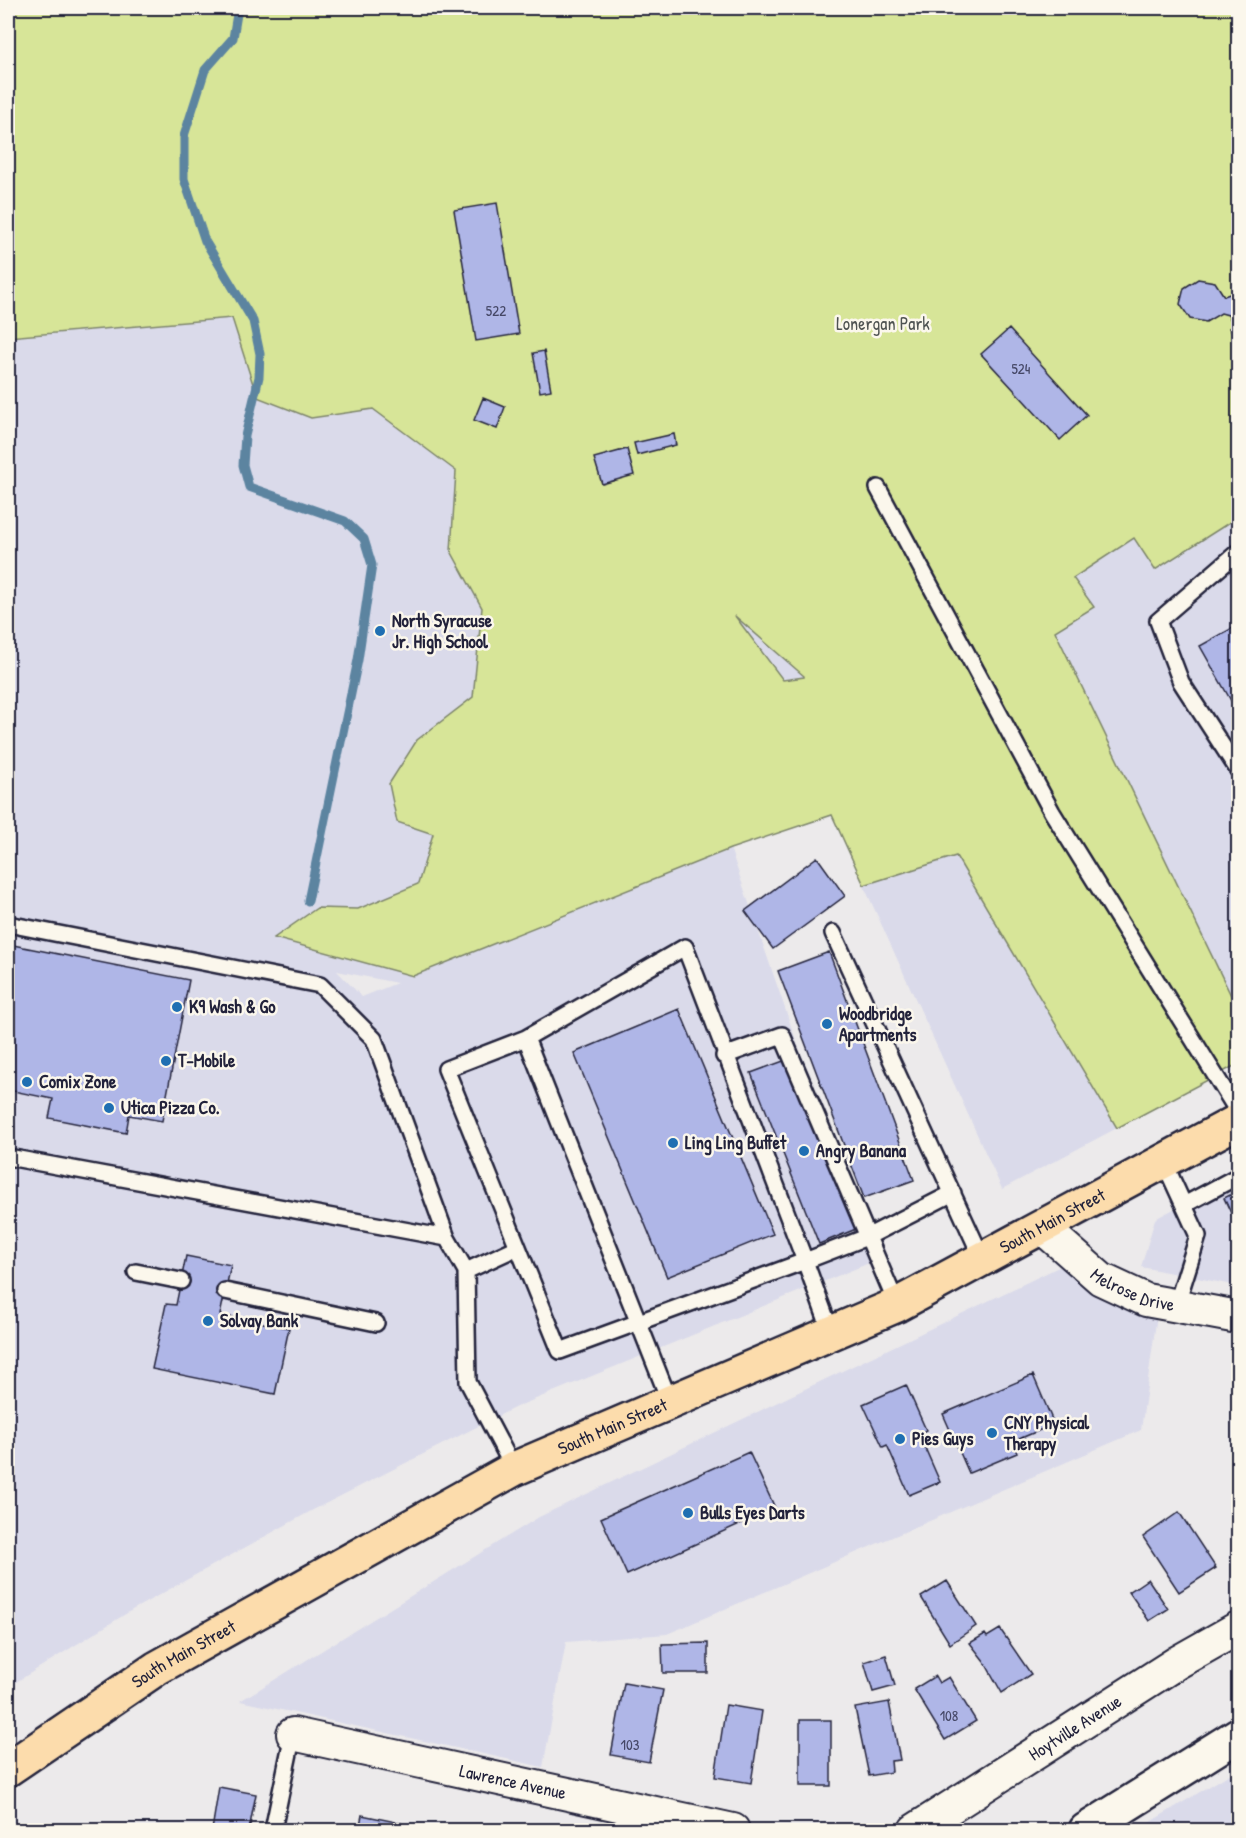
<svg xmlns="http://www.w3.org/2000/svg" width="1246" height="1838" font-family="'Patrick Hand',sans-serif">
  <rect width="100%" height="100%" fill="#eceaeb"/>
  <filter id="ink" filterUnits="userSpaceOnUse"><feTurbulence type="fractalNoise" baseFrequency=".0167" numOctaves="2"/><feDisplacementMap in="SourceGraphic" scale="12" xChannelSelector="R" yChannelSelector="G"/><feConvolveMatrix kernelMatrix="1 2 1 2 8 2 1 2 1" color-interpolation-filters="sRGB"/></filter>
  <g filter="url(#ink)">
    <!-- built -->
    <path fill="#dadaea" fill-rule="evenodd" d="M 8,8 L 632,526 L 873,736 L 912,780 L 1117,1128 L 1002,1189 L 832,816 L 730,848 L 802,1058 L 884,1257 L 516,1407 L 311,1511 L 132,1610 L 8,1687 ZM 337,971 L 397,983 L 362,997 Z
      M 1238,517 L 1238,1010 L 1055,631 L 1094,607 L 1073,578 L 1134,537 L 1155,569 Z
      M 1238,1175 L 1238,1286 L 1141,1267 L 1155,1219 Z
      M 1065,1264 L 1157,1315 L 1141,1430 L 667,1634 L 566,1642 L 543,1767 L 240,1701 L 539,1517 Z
      M 1238,1769 L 1238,1830 L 1137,1830 Z"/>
    <!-- green -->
    <path fill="#d7e598" stroke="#7c846a" stroke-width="1.5" fill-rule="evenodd" d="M 8,8 L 1238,9 L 1238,517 L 1155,570 L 1134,538 L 1073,578 L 1094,607 L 1055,631 L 1238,1010 L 1238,1064 L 1117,1128 L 956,856 L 864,885 L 832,815 L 730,849 L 413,976 L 274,938 L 317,908 L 358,909 L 418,884 L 433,834 L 397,822 L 389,784 L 417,740 L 473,697 L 482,608 L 451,551 L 456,471 L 373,409 L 311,418 L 257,397 L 232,318 L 8,337 ZM 735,616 L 804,676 L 804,677 L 783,680 Z"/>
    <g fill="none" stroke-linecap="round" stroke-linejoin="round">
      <!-- stream -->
      <path stroke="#5c84a0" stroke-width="9" d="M 238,8 L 233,38 L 205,70 L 184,136 L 184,179 L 205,241 L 253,321 L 260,354 L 259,377 L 245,436 L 243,465 L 249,487 L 345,521 L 364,539 L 372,565 L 358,660 L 308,901"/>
    </g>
    <!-- building -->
    <path fill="#afb6e7" stroke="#22223b" stroke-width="1.5" d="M 497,203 L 519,334 L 476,341 L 454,210 Z
      M 1198,279 L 1215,282 L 1224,296 L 1238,291 L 1238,343 L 1229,328 L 1234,325 L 1228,315 L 1221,313 L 1206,322 L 1190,319 L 1180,304 L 1184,288 Z
      M 1009,329 L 1087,415 L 1060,440 L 981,354 Z
      M 544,351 L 551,390 L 540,392 L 533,353 Z
      M 483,398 L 505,407 L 497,429 L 474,420 Z
      M 674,434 L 676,445 L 637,455 L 634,443 Z
      M 627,449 L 634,475 L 602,484 L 594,458 Z
      M 1238,625 L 1238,713 L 1200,646 Z
      M 817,857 L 845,896 L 773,949 L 745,911 Z
      M 8,944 L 189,980 L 162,1121 L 129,1115 L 126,1133 L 49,1118 L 53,1099 L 8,1090 Z
      M 829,952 L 914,1180 L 864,1198 L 778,971 Z
      M 679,1009 L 773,1234 L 667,1277 L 574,1053 Z
      M 789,1059 L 856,1229 L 819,1244 L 751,1073 Z
      M 1238,1191 L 1238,1228 L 1224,1198 Z
      M 186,1256 L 231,1265 L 220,1315 L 289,1328 L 275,1394 L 152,1369 L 166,1304 L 176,1305 Z
      M 1033,1375 L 1054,1424 L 1012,1442 L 1017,1453 L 969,1473 L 943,1414 Z
      M 906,1385 L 926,1430 L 919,1434 L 940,1482 L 909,1495 L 887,1445 L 883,1447 L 863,1404 Z
      M 749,1452 L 775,1508 L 627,1575 L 601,1518 Z
      M 1179,1512 L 1216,1568 L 1179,1592 L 1143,1537 Z
      M 1148,1579 L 1168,1609 L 1149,1621 L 1129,1592 Z
      M 947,1581 L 976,1626 L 950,1644 L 921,1597 Z
      M 1000,1629 L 1031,1674 L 1002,1693 L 984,1661 L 970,1643 L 985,1634 L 987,1637 Z
      M 708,1643 L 708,1673 L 663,1673 L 662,1644 Z
      M 886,1655 L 895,1686 L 873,1692 L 864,1662 Z
      M 935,1676 L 939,1683 L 949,1677 L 976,1721 L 945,1740 L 914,1689 Z
      M 624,1683 L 663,1690 L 649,1762 L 611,1755 Z
      M 889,1702 L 900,1760 L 891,1761 L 892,1772 L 869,1776 L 855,1708 Z
      M 726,1705 L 762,1711 L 751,1783 L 715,1777 Z
      M 800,1720 L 831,1720 L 831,1786 L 800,1786 Z
      M 219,1787 L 256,1794 L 249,1830 L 212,1830 Z
      M 362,1815 L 401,1823 L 400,1830 L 359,1830 Z"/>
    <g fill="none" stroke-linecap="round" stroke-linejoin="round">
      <!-- service casing -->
      <g stroke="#22223b" stroke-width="20">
        <path id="service" d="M 878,488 L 1052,812 L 1238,1112
          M 1238,552 L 1158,621 L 1181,682 L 1238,770
          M 8,924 L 320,985 L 374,1039 L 447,1238
          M 833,933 L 982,1258
          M 526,1038 L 685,947 L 805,1261 L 867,1237 L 953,1193
          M 724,1056 L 782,1035 L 897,1305
          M 8,1157 L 447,1238 L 466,1271 L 468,1382 L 514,1469
          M 1164,1162 L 1198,1236 L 1176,1306
          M 1184,1205 L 1238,1176
          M 466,1271 L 518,1247
          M 136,1272 L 181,1281
          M 225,1291 L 376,1323
          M 670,1402 L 526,1038 L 446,1069 L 560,1351 L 805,1261 L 831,1332
          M 273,1830 L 293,1734"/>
      </g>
      <!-- minor casing -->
      <g stroke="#22223b" stroke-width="36">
        <g id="minor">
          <path id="s1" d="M 1043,1228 L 1101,1279 L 1146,1300 L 1238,1317"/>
          <path id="s2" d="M 293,1734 L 733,1830"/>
          <path id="s3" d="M 915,1830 L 1178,1662 L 1238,1628"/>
        </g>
      </g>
      <!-- tertiary casing -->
      <g stroke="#22223b" stroke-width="38">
        <path id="tertiary" d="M 1086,1830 L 1238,1735"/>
      </g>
      <!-- primary casing -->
      <g stroke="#22223b" stroke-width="38">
        <g id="primary">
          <path id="s4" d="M 8,1769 L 157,1668 L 514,1469 L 897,1305 L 1238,1121"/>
        </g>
      </g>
      <!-- service -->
      <use href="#service" stroke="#fbf7ec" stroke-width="15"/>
      <!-- minor -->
      <use href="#minor" stroke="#fbf7ec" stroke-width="32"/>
      <!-- tertiary -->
      <use href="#tertiary" stroke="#fbf7ec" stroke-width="33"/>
      <!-- primary -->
      <use href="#primary" stroke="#fcdcac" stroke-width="33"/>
    </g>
  </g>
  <!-- markers -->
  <g fill="#1f6fb2" stroke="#fbf7ec" stroke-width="2">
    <circle cx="380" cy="631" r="6"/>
    <circle cx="177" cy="1007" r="6"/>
    <circle cx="827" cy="1024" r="6"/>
    <circle cx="166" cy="1061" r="6"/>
    <circle cx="27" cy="1082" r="6"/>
    <circle cx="109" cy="1108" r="6"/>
    <circle cx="673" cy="1143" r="6"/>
    <circle cx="804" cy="1151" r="6"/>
    <circle cx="208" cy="1321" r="6"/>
    <circle cx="992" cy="1433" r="6"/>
    <circle cx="900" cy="1439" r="6"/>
    <circle cx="688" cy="1513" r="6"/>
  </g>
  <g text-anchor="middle" stroke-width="5" stroke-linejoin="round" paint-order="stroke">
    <!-- number labels -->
    <g font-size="15" fill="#454766">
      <text x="496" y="316">522</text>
      <text x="1021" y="374">524</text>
      <text x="949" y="1721">108</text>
      <text x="630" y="1750">103</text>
    </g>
    <!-- park labels -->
    <g font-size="18" fill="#4f5352" stroke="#fbf7ec">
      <text x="883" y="330">Lonergan Park</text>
    </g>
    <!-- poi labels -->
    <g font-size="18" font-weight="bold" fill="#22223b" stroke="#fbf7ec" text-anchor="start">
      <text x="392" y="627">North Syracuse<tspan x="392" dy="21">Jr. High School</tspan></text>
      <text x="189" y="1013">K9 Wash &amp; Go</text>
      <text x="839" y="1020">Woodbridge<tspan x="839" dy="21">Apartments</tspan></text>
      <text x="178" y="1067">T-Mobile</text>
      <text x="39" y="1088">Comix Zone</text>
      <text x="121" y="1114">Utica Pizza Co.</text>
      <text x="685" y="1149">Ling Ling Buffet</text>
      <text x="816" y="1157">Angry Banana</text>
      <text x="220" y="1327">Solvay Bank</text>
      <text x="1004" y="1429">CNY Physical<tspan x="1004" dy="21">Therapy</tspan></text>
      <text x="912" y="1445">Pies Guys</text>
      <text x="700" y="1519">Bulls Eyes Darts</text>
    </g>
    <!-- street labels -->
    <g font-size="18" fill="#22223b" stroke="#fbf7ec">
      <text dy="6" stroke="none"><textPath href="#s4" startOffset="1182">South Main Street</textPath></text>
      <text dy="6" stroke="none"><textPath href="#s1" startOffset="111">Melrose Drive</textPath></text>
      <text dy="6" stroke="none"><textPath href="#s4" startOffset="696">South Main Street</textPath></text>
      <text dy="6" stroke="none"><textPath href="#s4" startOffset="210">South Main Street</textPath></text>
      <text dy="6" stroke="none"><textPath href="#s3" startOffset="190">Hoytville Avenue</textPath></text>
      <text dy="6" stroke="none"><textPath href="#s2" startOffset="225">Lawrence Avenue</textPath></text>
    </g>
  </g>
  <!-- margin -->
  <rect width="1246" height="1838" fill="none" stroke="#fbf7ec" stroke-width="30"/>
  <rect x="15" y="15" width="1216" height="1808" fill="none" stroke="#22223b" stroke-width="2" filter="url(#ink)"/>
</svg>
